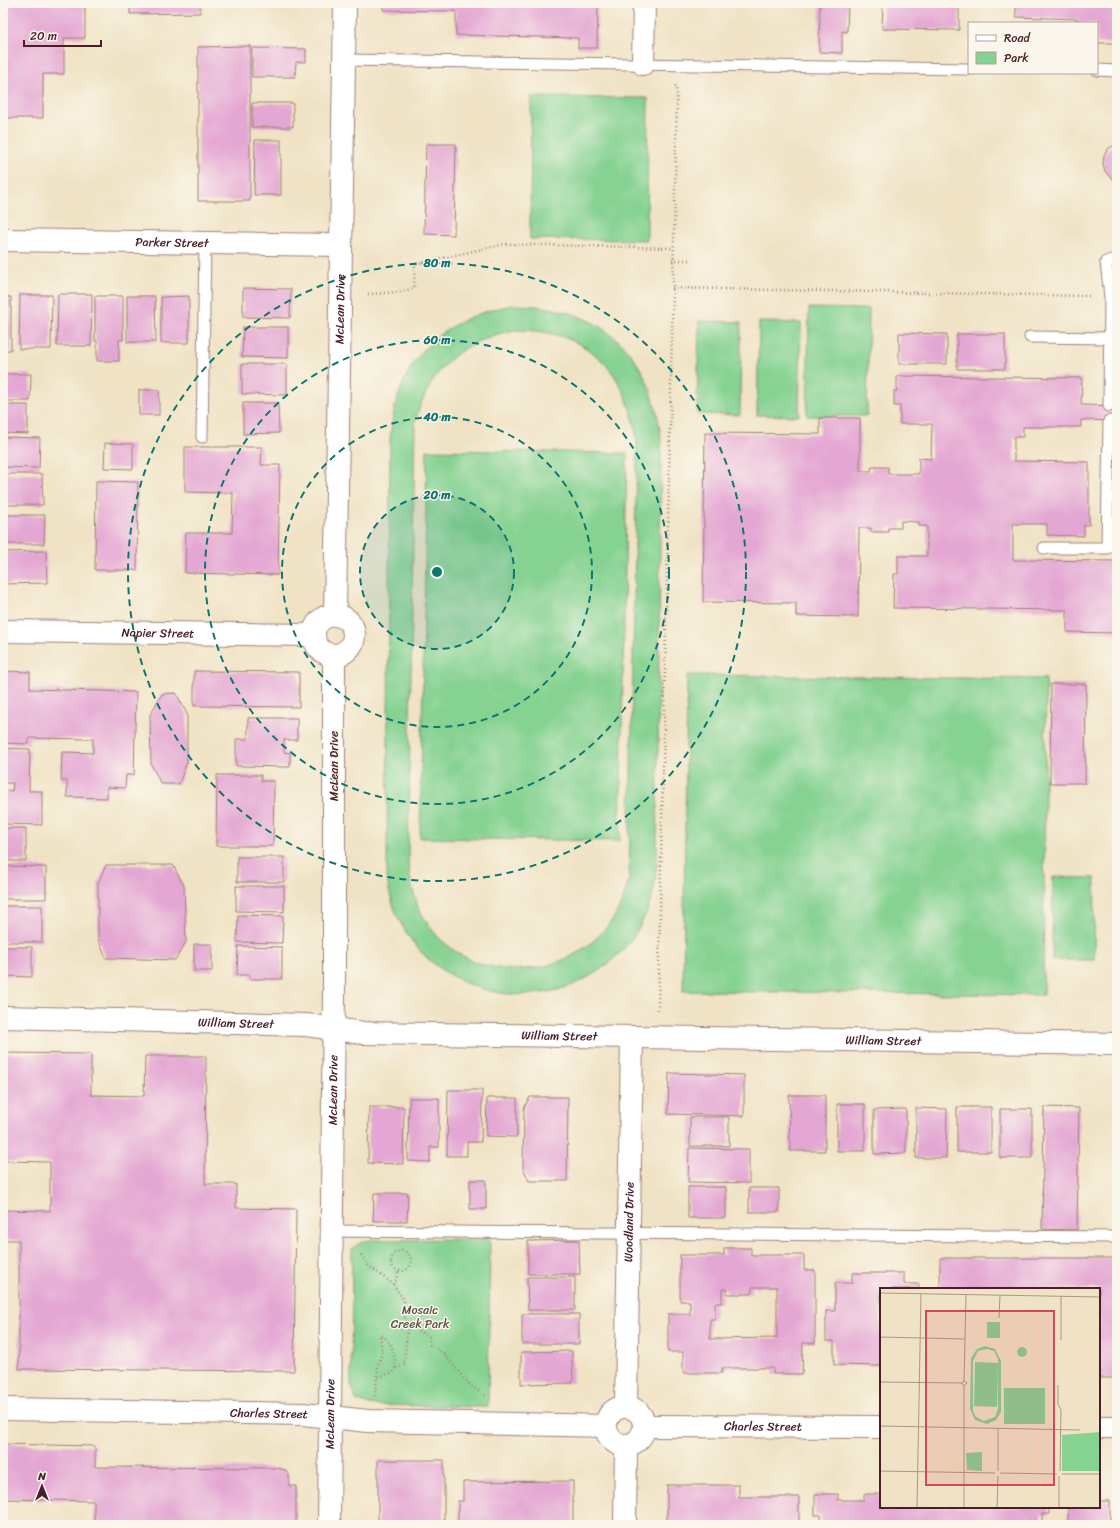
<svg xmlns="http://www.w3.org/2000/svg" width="1120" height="1528" font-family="Sriracha,sans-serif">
  <rect width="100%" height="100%" fill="#fbf7ec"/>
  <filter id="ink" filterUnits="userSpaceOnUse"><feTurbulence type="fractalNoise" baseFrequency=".025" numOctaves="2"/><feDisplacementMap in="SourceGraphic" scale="8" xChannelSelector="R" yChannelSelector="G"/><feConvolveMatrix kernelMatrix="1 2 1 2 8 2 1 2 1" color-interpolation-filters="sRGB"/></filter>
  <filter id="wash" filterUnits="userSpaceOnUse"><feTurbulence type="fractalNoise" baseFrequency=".012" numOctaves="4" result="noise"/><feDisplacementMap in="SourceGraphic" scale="16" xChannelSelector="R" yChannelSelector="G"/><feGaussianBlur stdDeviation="0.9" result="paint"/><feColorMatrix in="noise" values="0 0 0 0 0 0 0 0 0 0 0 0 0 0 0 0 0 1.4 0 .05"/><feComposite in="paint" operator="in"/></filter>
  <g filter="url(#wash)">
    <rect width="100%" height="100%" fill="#f0e3c5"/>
    <!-- green -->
    <path fill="#85d291" stroke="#68785e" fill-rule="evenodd" d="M 531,97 L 648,98 L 647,240 L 530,239 Z
      M 513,305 C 601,305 654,353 661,441 L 657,858 C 656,874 655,890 649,906 C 641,929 625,951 605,966 C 527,1027 406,986 388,885 C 387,878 387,869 387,861 L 390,441 C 396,363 435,319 513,305 ZM 514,330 C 587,329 628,370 637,441 L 629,879 C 625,893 621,907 613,919 C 568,984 467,989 424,918 C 413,899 410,880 408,860 L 415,421 C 431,368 460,341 514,330 Z
      M 809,308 L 869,309 L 867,416 L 807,416 Z
      M 699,321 L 741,322 L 740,415 L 697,414 Z
      M 759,322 L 801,323 L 799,416 L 757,415 Z
      M 427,450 L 627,453 L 620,841 L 420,838 Z
      M 687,675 L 1046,679 L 1043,995 L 683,991 Z
      M 1053,877 L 1095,878 L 1094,960 L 1052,960 Z
      M 490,1239 L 488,1407 L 369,1405 L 356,1400 L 351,1384 L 352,1249 L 358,1244 L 369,1240 Z"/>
    <g id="blocks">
      <!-- building -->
      <path fill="#e4a7d3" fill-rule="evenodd" d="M 3,3 L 85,3 L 85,38 L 64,38 L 64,74 L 43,74 L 43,118 L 3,118 Z
        M 130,3 L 200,3 L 200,13 L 130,14 Z
        M 383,3 L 598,3 L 597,48 L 578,48 L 578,38 L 456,35 L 456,11 L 383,10 Z
        M 820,3 L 848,3 L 847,32 L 842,31 L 842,53 L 819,52 Z
        M 883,3 L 1117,3 L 1117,43 L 1097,43 L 1097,23 L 1078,23 L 1078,19 L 1016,17 L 1016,6 L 959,5 L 959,30 L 882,29 Z
        M 250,46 L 250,201 L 198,201 L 198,47 Z
        M 252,48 L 306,49 L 306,62 L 296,62 L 295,77 L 252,77 Z
        M 252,103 L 293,103 L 293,127 L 252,127 Z
        M 255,140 L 281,140 L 281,195 L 254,195 Z
        M 426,144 L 456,144 L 454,235 L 424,234 Z
        M 1117,144 L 1117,181 L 1111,178 L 1105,171 L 1103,164 L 1104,155 L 1109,148 Z
        M 243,288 L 291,289 L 290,318 L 243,317 Z
        M 58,294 L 92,294 L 91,346 L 57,346 Z
        M 20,295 L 52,295 L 51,349 L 19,349 Z
        M 95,296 L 123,296 L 123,340 L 119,340 L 119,361 L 97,361 L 97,341 L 95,341 Z
        M 127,296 L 155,296 L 156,342 L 127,342 Z
        M 189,296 L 189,343 L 161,343 L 161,297 Z
        M 3,297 L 11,297 L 11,350 L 3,350 Z
        M 243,327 L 288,327 L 288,358 L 242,357 Z
        M 899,333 L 947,334 L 947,364 L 899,364 Z
        M 957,334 L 1005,334 L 1005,369 L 957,369 Z
        M 242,364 L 287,364 L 287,395 L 242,394 Z
        M 3,374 L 31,374 L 30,401 L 3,401 Z
        M 897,376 L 1082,378 L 1081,405 L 1117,406 L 1117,421 L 1081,420 L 1081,427 L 1023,427 L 1023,437 L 1014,437 L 1014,461 L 1089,462 L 1089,525 L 1084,525 L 1084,536 L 1047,535 L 1047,524 L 1013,524 L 1013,560 L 1117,561 L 1117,633 L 1067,632 L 1067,610 L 893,608 L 894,574 L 898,574 L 898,556 L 927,556 L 927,526 L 919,526 L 919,522 L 901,521 L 901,528 L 888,528 L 888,532 L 871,532 L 871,528 L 859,528 L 858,617 L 796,616 L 796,603 L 703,602 L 705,433 L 820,434 L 820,418 L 860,418 L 860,471 L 871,471 L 872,467 L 888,467 L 888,474 L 919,474 L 919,458 L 931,459 L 932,424 L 900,424 L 900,406 L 894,406 L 894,391 L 897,391 Z
        M 139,390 L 159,390 L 159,415 L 139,415 Z
        M 243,403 L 278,403 L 279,433 L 243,434 Z
        M 3,405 L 28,405 L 28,434 L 3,433 Z
        M 3,437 L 40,438 L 39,468 L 3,467 Z
        M 105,443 L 133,444 L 133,469 L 104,468 Z
        M 185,447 L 262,447 L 261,465 L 280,465 L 278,575 L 185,573 L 186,533 L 232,533 L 233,493 L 185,492 Z
        M 3,474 L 42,474 L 43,505 L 3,505 Z
        M 96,481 L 138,482 L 137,570 L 95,570 Z
        M 3,515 L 45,515 L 44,544 L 3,544 Z
        M 46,551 L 47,583 L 3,584 L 3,552 Z
        M 3,671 L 30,672 L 30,689 L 136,692 L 134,775 L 126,775 L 125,788 L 107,787 L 107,798 L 67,797 L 67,781 L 61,781 L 62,752 L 93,753 L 93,739 L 29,738 L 29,744 L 3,743 Z
        M 194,671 L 299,672 L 299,707 L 194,706 Z
        M 1051,684 L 1086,684 L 1085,783 L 1050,783 Z
        M 176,693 L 187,714 L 187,762 L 179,784 L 161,784 L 151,764 L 150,715 L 162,694 Z
        M 248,718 L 297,718 L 297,740 L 284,740 L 284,752 L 290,753 L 290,767 L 236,766 L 236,739 L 248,739 Z
        M 3,748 L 30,749 L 29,791 L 42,791 L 42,825 L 3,824 L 3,790 L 12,791 L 13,783 L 3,783 Z
        M 217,775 L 261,775 L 261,781 L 274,781 L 273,846 L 216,846 Z
        M 3,828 L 26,828 L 26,861 L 3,861 Z
        M 237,857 L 284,857 L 284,882 L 237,882 Z
        M 106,865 L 173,865 L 184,886 L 186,942 L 175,960 L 106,958 L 98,939 L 98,883 Z
        M 3,866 L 46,867 L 46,899 L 3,899 Z
        M 236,886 L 284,886 L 284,912 L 236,911 Z
        M 3,906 L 42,906 L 42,942 L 3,942 Z
        M 238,915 L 283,916 L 282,943 L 237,942 Z
        M 194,944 L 212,944 L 212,971 L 194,971 Z
        M 238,946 L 282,947 L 282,979 L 250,979 L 250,975 L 237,975 Z
        M 3,947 L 32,947 L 32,977 L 3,976 Z
        M 3,1053 L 91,1054 L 91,1095 L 144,1096 L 145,1056 L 206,1056 L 205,1184 L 236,1184 L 236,1208 L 296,1209 L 294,1371 L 19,1369 L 19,1240 L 3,1240 L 3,1210 L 50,1211 L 50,1162 L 3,1161 Z
        M 669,1073 L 744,1075 L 744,1116 L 668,1114 Z
        M 448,1090 L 482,1090 L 481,1142 L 467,1142 L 467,1156 L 447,1156 Z
        M 789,1095 L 825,1095 L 825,1151 L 790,1151 Z
        M 530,1097 L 568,1097 L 567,1181 L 529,1181 L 523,1168 L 524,1108 Z
        M 409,1098 L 439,1098 L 439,1147 L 430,1147 L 430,1162 L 408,1161 Z
        M 487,1098 L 517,1098 L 517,1137 L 486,1136 Z
        M 837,1104 L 865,1104 L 865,1151 L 837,1151 Z
        M 369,1107 L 404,1107 L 403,1164 L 368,1163 Z
        M 957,1107 L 991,1107 L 991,1152 L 957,1152 Z
        M 1044,1107 L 1079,1108 L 1077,1230 L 1042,1229 Z
        M 916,1108 L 947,1109 L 946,1158 L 916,1158 Z
        M 906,1109 L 906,1153 L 874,1154 L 874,1110 Z
        M 1000,1109 L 1032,1109 L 1032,1158 L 1000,1158 Z
        M 690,1117 L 729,1117 L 729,1146 L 690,1146 Z
        M 689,1148 L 749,1149 L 749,1183 L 688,1182 Z
        M 470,1180 L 486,1180 L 486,1209 L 470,1209 Z
        M 688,1187 L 726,1187 L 726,1218 L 688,1218 Z
        M 749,1188 L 779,1188 L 779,1212 L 749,1212 Z
        M 374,1193 L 408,1193 L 407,1221 L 373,1221 Z
        M 579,1240 L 580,1274 L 528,1274 L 528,1241 Z
        M 724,1248 L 751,1248 L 751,1255 L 804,1255 L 804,1270 L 815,1270 L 815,1343 L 803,1343 L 802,1374 L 773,1374 L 773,1368 L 722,1368 L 722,1373 L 683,1373 L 683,1352 L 668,1352 L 668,1314 L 690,1314 L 690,1301 L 680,1301 L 680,1255 L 724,1255 ZM 752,1287 L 777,1287 L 777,1338 L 710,1339 L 710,1319 L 715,1319 L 715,1303 L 722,1303 L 722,1289 L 727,1289 L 727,1294 L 752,1294 Z
        M 940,1258 L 1116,1258 L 1117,1378 L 1099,1378 L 1099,1289 L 940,1289 Z
        M 852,1273 L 904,1273 L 904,1284 L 919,1284 L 919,1289 L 881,1289 L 881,1366 L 834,1365 L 834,1341 L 826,1341 L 826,1311 L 835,1311 L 835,1283 L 852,1283 Z
        M 527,1277 L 575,1277 L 575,1310 L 528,1310 Z
        M 522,1314 L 579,1314 L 579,1344 L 522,1344 Z
        M 572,1351 L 573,1383 L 521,1384 L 521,1352 Z
        M 3,1444 L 95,1446 L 95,1467 L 277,1468 L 285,1470 L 289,1475 L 289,1486 L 296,1486 L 296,1525 L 94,1525 L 94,1501 L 3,1499 Z
        M 378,1460 L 444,1460 L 444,1525 L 378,1525 Z
        M 573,1481 L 573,1525 L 458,1525 L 458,1501 L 463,1501 L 463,1482 Z
        M 667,1485 L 739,1485 L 739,1497 L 799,1497 L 799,1525 L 667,1525 Z
        M 815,1494 L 838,1494 L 838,1500 L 864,1500 L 864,1494 L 881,1494 L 881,1507 L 1049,1507 L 1049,1514 L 1042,1514 L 1042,1525 L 821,1525 L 821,1515 L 815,1515 Z
        M 1099,1501 L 1110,1501 L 1110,1525 L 1068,1525 L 1068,1507 L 1099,1507 Z"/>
    </g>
  </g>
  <g filter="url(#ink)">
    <use href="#blocks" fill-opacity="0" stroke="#9d8178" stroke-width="1"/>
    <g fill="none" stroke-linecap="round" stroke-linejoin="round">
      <!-- service casing -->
      <g stroke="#9d8178" stroke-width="13">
        <path id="service" d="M 344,60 L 969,69
          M 1097,70 L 1117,71
          M 1030,337 L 1109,338
          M 1109,406 L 1110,296 L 1106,262 L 1117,258
          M 202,437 L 205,243
          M 1044,548 L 1107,548 L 1109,421
          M 331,1231 L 1117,1237"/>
      </g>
      <!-- minor casing -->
      <g stroke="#9d8178" stroke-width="24">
        <g id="minor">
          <path d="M 643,64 L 644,3"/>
          <path id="s1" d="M 3,240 L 341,245"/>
          <circle cx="334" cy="635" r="20"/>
          <path id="s2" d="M 335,615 L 345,3"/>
          <path id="s3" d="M 3,631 L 314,635"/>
          <path id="s4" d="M 3,1017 L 306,1025 L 363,1033 L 1117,1044"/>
          <circle cx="625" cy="1426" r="19"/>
          <path id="s5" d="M 626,1407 L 632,1037"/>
          <path id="s6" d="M 3,1409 L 303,1414 L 368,1421 L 606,1426"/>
          <path id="s7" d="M 645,1426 L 881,1427"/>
          <path d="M 1099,1427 L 1117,1427"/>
          <path id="s8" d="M 329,1525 L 334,989 L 334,656"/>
          <path d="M 625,1525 L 626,1446"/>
        </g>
      </g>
      <!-- path -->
      <path stroke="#9d8178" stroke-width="2.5" stroke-dasharray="1 3" stroke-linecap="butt" d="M 672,260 L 691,260
        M 672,288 L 1091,296
        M 368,294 L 400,292 L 414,288 L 415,264 L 505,244 L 673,248
        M 658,1010 L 677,92 L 675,84
        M391 1261a10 10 0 1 1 20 0a10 10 0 1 1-20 0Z
        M 361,1255 L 369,1266 L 393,1284 L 404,1300 L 405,1320 L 410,1326 L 429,1337 L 430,1345 L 443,1353 L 471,1386 L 486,1396
        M 393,1284 L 397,1279 L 398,1271
        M 396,1368 L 404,1365 L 407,1333 L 410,1326
        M 375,1396 L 378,1365 L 382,1353 L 380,1335 C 392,1338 399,1363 393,1373 L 377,1377"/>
      <!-- service -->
      <use href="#service" stroke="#fff" stroke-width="11"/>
      <!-- minor -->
      <use href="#minor" stroke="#fff" stroke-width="22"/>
    </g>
  </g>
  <!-- distance rings -->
  <circle cx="437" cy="572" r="77" fill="#0f766e" fill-opacity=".12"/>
  <g fill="none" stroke="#0f766e" stroke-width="2" stroke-dasharray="7 5">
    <circle cx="437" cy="572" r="77"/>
    <circle cx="437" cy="572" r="155"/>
    <circle cx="437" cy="572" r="232"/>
    <circle cx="437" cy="572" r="309"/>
  </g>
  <g text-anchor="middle" stroke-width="3" stroke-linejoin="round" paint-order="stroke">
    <!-- street labels -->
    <g font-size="12" fill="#4a1f2b" stroke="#fbf7ec">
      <text dy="4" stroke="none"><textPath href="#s1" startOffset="169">Parker Street</textPath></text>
      <text dy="4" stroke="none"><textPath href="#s2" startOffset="306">McLean Drive</textPath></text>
      <text dy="4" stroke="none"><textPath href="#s3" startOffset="155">Napier Street</textPath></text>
      <text transform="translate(334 766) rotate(-90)" y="4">McLean Drive</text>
      <text dy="4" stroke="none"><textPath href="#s4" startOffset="233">William Street</textPath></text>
      <text dy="4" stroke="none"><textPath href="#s4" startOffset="557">William Street</textPath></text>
      <text dy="4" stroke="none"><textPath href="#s4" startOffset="881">William Street</textPath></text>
      <text dy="4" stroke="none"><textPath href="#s8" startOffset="435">McLean Drive</textPath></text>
      <text dy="4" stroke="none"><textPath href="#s5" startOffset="185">Woodland Drive</textPath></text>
      <text dy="4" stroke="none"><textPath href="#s6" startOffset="266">Charles Street</textPath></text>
      <text dy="4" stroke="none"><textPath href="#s8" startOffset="111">McLean Drive</textPath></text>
      <text dy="4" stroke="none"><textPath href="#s7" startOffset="118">Charles Street</textPath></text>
    </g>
    <!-- park labels -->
    <g font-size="12" fill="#5c554a" stroke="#fbf7ec">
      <text x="420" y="1314">Mosaic<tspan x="420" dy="14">Creek Park</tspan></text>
    </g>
  </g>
  <!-- overview -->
  <g transform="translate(880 1288)">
    <rect width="220" height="220" fill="#f0e3c5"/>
    <path d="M 107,34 L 120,34 L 120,50 L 107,50 ZM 105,58 L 115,61 L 121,73 L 121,124 L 116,132 L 107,136 L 95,132 L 90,121 L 91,70 L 97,61 ZM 107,61 L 114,63 L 118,71 L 118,121 L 115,129 L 104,133 L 96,129 L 93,123 L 93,73 L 98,63 ZM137 64a5 5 0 1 1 10 0a5 5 0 1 1-10 0ZM 95,74 L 118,75 L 117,119 L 94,118 ZM 124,100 L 165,100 L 165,136 L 124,136 ZM 220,144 L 220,183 L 182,183 L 182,147 ZM 102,164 L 102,183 L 87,182 L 86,165 Z" fill="#85d291" fill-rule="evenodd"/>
    <path fill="none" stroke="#ae9587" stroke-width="1" d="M 0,5 L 220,9M 119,30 L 120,7M 0,49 L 85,51M 181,52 L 181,8M 84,93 L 86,7M 0,94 L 82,95 L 84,98 L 87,95 L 84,93 L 82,95M 178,97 L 178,116 L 181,122 L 180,183M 0,138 L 200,142M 0,183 L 115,185M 118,183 L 118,141M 120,185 L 177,186M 182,186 L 220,186M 37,220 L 41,6M 84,220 L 84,98M 117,220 L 118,188M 179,220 L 179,188"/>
    <path fill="#d1495b" fill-opacity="0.15" stroke="#d1495b" stroke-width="2" d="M 46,23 L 174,23 L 174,197 L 46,197 Z"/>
    <rect width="220" height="220" fill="none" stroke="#4a1f2b" stroke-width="2"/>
  </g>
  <circle cx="437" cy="572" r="6" fill="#0f766e" stroke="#fbf7ec" stroke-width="2"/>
  <g font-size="12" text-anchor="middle" font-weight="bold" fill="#0f766e" stroke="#fbf7ec" stroke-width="3" stroke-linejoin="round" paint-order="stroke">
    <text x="437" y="267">80 m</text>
    <text x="437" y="344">60 m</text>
    <text x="437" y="421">40 m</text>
    <text x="437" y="499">20 m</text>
  </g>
  <!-- margin -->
  <rect width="1120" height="1528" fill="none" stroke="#fbf7ec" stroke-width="16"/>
  <!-- legend -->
  <rect x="968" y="22" width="130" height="52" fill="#fbf7ec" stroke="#b4a19f"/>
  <rect x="976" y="35" width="20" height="6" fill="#ffffff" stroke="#b4a19f"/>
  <text x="1004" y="42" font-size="12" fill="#4a1f2b">Road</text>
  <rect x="976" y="52" width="20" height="12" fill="#85d291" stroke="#b4a19f"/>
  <text x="1004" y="62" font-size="12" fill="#4a1f2b">Park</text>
  <!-- north arrow -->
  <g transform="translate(42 1486)" stroke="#fbf7ec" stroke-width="3" paint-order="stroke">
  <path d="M0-3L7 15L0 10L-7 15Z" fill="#4a1f2b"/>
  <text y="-6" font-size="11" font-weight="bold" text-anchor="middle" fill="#4a1f2b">N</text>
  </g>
  <!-- scale -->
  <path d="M24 40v6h77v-6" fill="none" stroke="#4a1f2b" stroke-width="2"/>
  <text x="30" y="40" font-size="12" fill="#4a1f2b" stroke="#fbf7ec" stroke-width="3" paint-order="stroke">20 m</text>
</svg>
